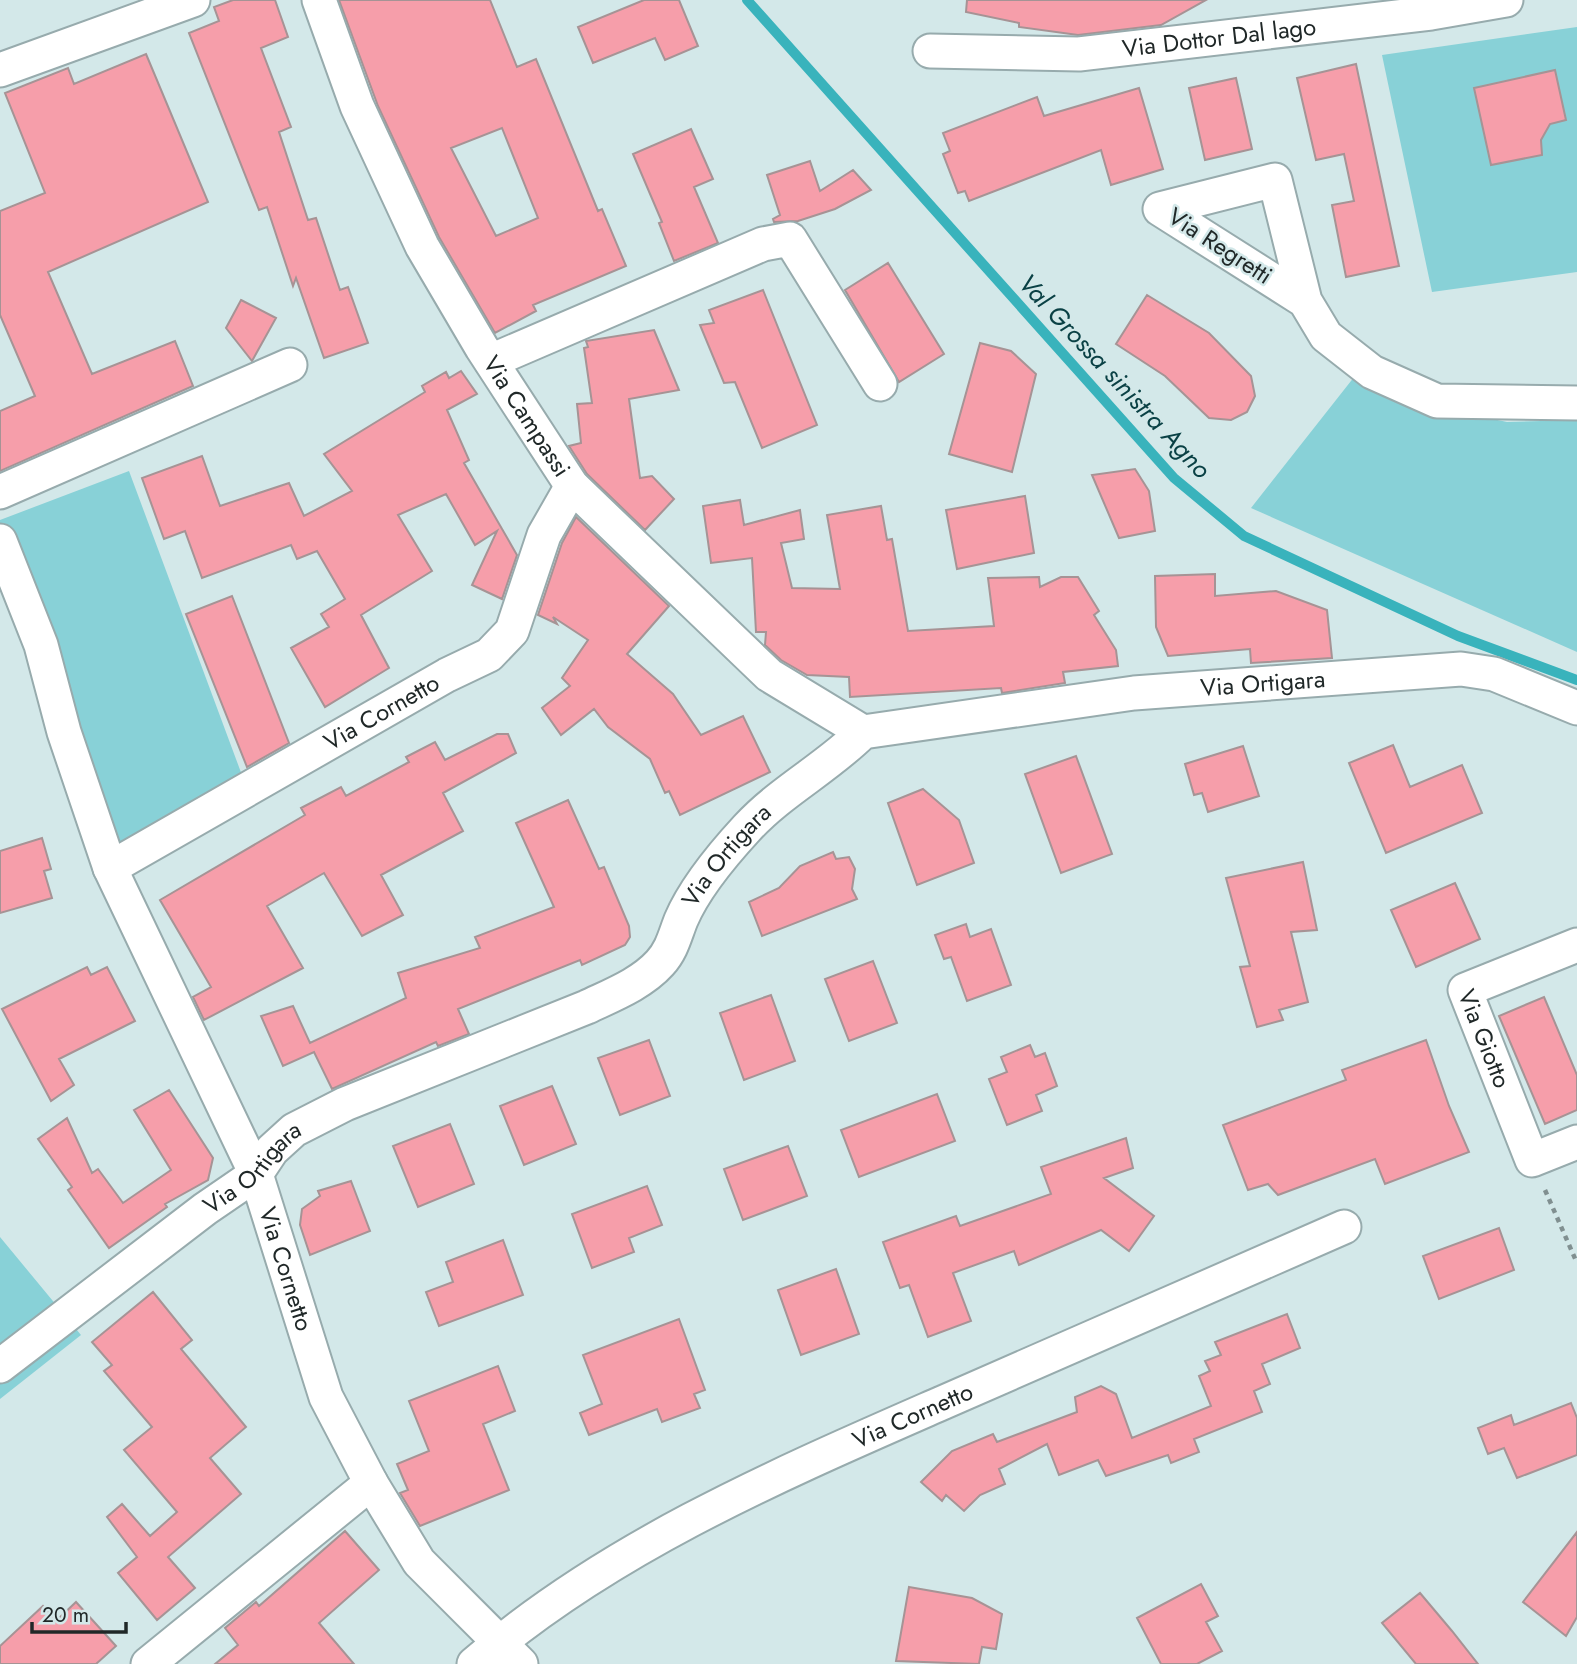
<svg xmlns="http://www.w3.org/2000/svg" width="1577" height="1664" font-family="Jost,sans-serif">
  <rect width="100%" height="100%" fill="#d3e8e9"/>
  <!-- green -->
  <path fill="#88d1d7" d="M 1577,27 L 1577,272 L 1432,292 L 1382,55 Z
    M 1362,367 L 1441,408 L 1507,422 L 1577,420 L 1577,652 L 1251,508 Z
    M 129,471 L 249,794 L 116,876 L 0,565 L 0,520 Z
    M 0,1237 L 81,1335 L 0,1399 Z"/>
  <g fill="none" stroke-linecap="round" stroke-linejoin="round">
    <!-- stream -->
    <path stroke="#39b3bc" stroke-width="10" d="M 747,0 L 1174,478 L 1244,536 L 1458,636 L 1577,680"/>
  </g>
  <!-- building -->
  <path fill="#f69eaa" stroke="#a69395" stroke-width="2" fill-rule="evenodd" d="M 233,0 L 275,0 L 288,37 L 261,48 L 291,127 L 279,132 L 308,220 L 316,218 L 340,290 L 348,287 L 368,343 L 324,358 L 296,278 L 293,286 L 267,207 L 259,210 L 189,33 L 219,21 L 214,7 Z
    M 339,0 L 490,0 L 517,67 L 536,59 L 598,211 L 602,209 L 626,266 L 533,305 L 536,311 L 495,333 L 439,237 L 378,106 ZM 502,128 L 538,218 L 496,236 L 451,148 Z
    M 644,0 L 679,0 L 698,46 L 665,60 L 655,38 L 593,63 L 578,27 Z
    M 967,0 L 1206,0 L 1161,25 L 1078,35 L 1019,27 L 1019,23 L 966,12 Z
    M 146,54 L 208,202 L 48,272 L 92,374 L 175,341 L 193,386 L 0,471 L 0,411 L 35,396 L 0,315 L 0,211 L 45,193 L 5,93 L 68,68 L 74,84 Z
    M 1356,64 L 1399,266 L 1346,277 L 1332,205 L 1354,201 L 1344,154 L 1316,160 L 1297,78 Z
    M 1555,70 L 1566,120 L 1550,124 L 1541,140 L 1542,155 L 1491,165 L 1474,88 Z
    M 1236,78 L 1252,149 L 1205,160 L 1189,88 Z
    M 1139,88 L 1163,169 L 1111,185 L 1101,150 L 969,201 L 965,191 L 958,193 L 943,154 L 950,151 L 943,133 L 1037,97 L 1044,116 Z
    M 691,129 L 713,179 L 694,187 L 718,243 L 674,261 L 659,223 L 662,222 L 633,154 Z
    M 810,161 L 820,191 L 853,170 L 871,190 L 835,209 L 798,221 L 774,222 L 773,219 L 780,215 L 767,175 Z
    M 888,263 L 944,354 L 899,382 L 845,290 Z
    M 763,290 L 817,425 L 762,448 L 735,382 L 724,383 L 700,325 L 714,323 L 709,310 Z
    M 1147,295 L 1209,333 L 1251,376 L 1255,396 L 1247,412 L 1231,420 L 1209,418 L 1165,376 L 1116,344 Z
    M 241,300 L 276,318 L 252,361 L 226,328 Z
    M 654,330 L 679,390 L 629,399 L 634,435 L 640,478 L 652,476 L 674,499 L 645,530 L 587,474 L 569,446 L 581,443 L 577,404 L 592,403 L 584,348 L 588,347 L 586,341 Z
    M 980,343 L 1011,351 L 1036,374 L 1012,472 L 949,454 Z
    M 461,371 L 477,394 L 447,410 L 469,460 L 464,463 L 517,555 L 502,599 L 472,585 L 497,531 L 475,545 L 446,494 L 398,515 L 432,571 L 361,615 L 389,668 L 325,707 L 291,648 L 329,627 L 321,614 L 345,599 L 317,551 L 297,559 L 291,545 L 202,578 L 185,531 L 164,539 L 142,478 L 202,456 L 220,506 L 289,483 L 304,516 L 352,491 L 324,454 L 425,392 L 422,386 L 446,372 L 449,378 Z
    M 1135,469 L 1149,491 L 1155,531 L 1119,538 L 1092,475 Z
    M 1025,496 L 1034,553 L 957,569 L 946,510 Z
    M 740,500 L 744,525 L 800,510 L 804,539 L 781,543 L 792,588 L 840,589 L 827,515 L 881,506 L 887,540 L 892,539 L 908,631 L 994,626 L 988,578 L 1039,577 L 1040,587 L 1061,577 L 1078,577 L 1099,611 L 1094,615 L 1116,650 L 1118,666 L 1063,672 L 1065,683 L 1002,693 L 1001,688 L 850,697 L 849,677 L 807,675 L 781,660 L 765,645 L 766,632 L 756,632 L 752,558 L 711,563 L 703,506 Z
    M 576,517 L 669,606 L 627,654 L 673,694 L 701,735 L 743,716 L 770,772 L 680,815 L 669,791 L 665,793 L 650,759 L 608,727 L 594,709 L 561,735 L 542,708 L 570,686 L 562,678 L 588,640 L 553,617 L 557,624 L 538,615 L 562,543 Z
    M 1215,574 L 1215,596 L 1276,591 L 1327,610 L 1332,658 L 1251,663 L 1250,649 L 1168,656 L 1156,627 L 1155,576 Z
    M 232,596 L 289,743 L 247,767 L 186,614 Z
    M 497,734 L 508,734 L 516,753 L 443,793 L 463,831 L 381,875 L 403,915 L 362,936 L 324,873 L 267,906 L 303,968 L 204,1020 L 193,997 L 211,987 L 160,900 L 305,815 L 301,808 L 341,787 L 346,796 L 409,762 L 406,757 L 435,742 L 445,760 Z
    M 1393,745 L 1410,787 L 1462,765 L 1482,813 L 1386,853 L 1349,763 Z
    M 1243,746 L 1259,796 L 1208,812 L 1202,793 L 1194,795 L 1185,764 Z
    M 1076,756 L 1112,854 L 1061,873 L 1025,774 Z
    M 923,789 L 959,820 L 974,863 L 917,885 L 888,803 Z
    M 568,800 L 599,869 L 604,867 L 629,926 L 630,937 L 625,945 L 582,965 L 580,960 L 458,1009 L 469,1034 L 438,1046 L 436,1042 L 332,1089 L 314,1052 L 283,1066 L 261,1016 L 293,1006 L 310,1043 L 406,998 L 398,973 L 480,948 L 475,937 L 554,907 L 516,823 Z
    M 42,838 L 51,869 L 44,871 L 52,898 L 0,913 L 0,851 Z
    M 833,852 L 836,859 L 849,857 L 855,869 L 852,889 L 857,899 L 762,936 L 749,902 L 779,888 L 800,866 Z
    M 1303,862 L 1317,930 L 1291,932 L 1308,1002 L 1279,1010 L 1283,1020 L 1257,1027 L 1240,967 L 1250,966 L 1226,878 Z
    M 1455,883 L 1480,939 L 1416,967 L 1391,910 Z
    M 966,924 L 970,937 L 991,929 L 1011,985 L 967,1001 L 951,957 L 944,959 L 935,935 Z
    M 873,961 L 897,1023 L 849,1041 L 825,979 Z
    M 87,967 L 91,975 L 107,967 L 135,1021 L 59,1059 L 74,1085 L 51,1101 L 2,1009 Z
    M 771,995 L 795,1061 L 744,1080 L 720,1013 Z
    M 1544,997 L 1577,1075 L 1577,1110 L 1545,1124 L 1499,1016 Z
    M 649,1040 L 670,1096 L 620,1115 L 598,1058 Z
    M 1426,1040 L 1449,1106 L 1469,1152 L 1385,1184 L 1375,1159 L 1278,1195 L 1268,1184 L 1248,1190 L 1223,1125 L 1346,1080 L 1342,1070 Z
    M 1030,1045 L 1035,1057 L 1045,1053 L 1057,1086 L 1036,1095 L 1042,1111 L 1007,1125 L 989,1079 L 1007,1072 L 1001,1057 Z
    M 552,1086 L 576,1144 L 524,1165 L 500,1106 Z
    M 169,1090 L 213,1158 L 208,1180 L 165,1204 L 167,1207 L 109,1248 L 68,1190 L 72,1187 L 38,1139 L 67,1118 L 92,1173 L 98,1169 L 123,1203 L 171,1170 L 134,1110 Z
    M 937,1094 L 955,1141 L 859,1177 L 841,1130 Z
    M 450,1124 L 474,1184 L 418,1207 L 393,1146 Z
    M 1126,1138 L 1133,1168 L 1104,1178 L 1154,1216 L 1129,1251 L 1101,1230 L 1019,1265 L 1014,1251 L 953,1273 L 971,1321 L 928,1337 L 909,1285 L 900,1288 L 883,1242 L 956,1216 L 960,1226 L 1051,1194 L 1041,1167 Z
    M 788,1146 L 807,1196 L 743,1220 L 724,1169 Z
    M 351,1181 L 370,1231 L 310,1255 L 300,1225 L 302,1209 L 320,1196 L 318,1191 Z
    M 647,1186 L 662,1225 L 629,1238 L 634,1252 L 592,1268 L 572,1214 Z
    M 1499,1228 L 1514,1270 L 1439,1299 L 1423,1256 Z
    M 503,1240 L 523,1295 L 439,1326 L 426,1292 L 453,1282 L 446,1262 Z
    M 836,1269 L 859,1334 L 801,1355 L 778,1290 Z
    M 153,1292 L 192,1340 L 181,1349 L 246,1427 L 210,1458 L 241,1494 L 168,1557 L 195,1588 L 157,1620 L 118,1573 L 137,1557 L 107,1517 L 122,1504 L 150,1536 L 177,1512 L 124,1450 L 152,1427 L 104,1371 L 112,1365 L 92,1342 Z
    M 1287,1314 L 1300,1348 L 1262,1364 L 1270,1384 L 1254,1391 L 1262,1412 L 1194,1439 L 1199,1452 L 1171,1463 L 1168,1455 L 1106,1476 L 1098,1460 L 1059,1475 L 1047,1444 L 999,1469 L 1005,1484 L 980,1495 L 964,1511 L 946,1495 L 942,1501 L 921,1482 L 952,1451 L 993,1434 L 997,1442 L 1077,1412 L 1075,1397 L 1101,1386 L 1116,1394 L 1132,1438 L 1211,1406 L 1199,1376 L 1210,1371 L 1205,1361 L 1221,1355 L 1215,1342 Z
    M 679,1319 L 705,1390 L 694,1394 L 700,1408 L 662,1422 L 657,1409 L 589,1435 L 580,1413 L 602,1404 L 583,1355 Z
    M 498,1366 L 515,1411 L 483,1424 L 509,1490 L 420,1526 L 400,1493 L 408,1490 L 397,1464 L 429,1451 L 409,1401 Z
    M 1571,1403 L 1577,1418 L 1577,1455 L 1517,1478 L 1504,1448 L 1488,1454 L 1478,1428 L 1511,1415 L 1514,1425 Z
    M 345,1531 L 379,1570 L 319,1623 L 354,1664 L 215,1664 L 238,1645 L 225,1628 L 256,1602 L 259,1606 Z
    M 1577,1532 L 1577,1617 L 1566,1636 L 1523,1602 Z
    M 1201,1584 L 1218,1616 L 1206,1622 L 1222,1651 L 1197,1664 L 1161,1664 L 1137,1618 Z
    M 909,1587 L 972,1598 L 1002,1614 L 996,1649 L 982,1647 L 979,1664 L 896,1661 Z
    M 1420,1593 L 1452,1631 L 1478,1664 L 1416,1664 L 1382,1623 Z
    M 76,1602 L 116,1646 L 96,1664 L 0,1664 L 0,1646 L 43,1606 L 57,1620 Z"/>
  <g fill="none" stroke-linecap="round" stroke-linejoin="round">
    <!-- minor casing -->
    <g stroke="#97abad" stroke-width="37">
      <g id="minor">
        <path id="s1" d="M 319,0 L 357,106 L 422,246 L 482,348 L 572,486 L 769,675 L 863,732"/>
        <path id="s2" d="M 930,51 L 1079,54 L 1431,13 L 1506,0"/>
        <path d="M 0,70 L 193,0"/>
        <path d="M 1305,301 L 1160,209 L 1275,180 L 1305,301 L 1326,336 L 1372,372 L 1437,401 L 1577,403"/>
        <path d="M 491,361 L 763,244 L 790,239 L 880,384"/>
        <path d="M 0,492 L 290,365"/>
        <path id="s3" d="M 0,541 L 41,645 L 64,732 L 110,868 L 256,1174 L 326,1397 L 371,1483 L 419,1562 L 521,1664"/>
        <path id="s4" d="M 110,868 L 447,675 L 489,655 L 512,631 L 544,535 L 572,486"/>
        <path id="s5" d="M 1577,945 L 1465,990 L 1532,1160 L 1577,1142"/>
        <path id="s6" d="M 0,1366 L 205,1209 L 256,1174 L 272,1150 L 294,1130 L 345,1104 L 587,1007 C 612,995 641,984 660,963 C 672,950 675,935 681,920 C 695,887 723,854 747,828 C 781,791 827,768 863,732 L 1134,693 L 1461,669 L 1494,674 L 1577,708"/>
        <path d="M 148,1664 L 371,1483"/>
        <path id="s7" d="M 474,1664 C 609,1547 780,1474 942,1403 C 1076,1344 1210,1285 1344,1227"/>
      </g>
    </g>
    <!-- path -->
    <path stroke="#808f90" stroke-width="4.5" stroke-dasharray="5 5" stroke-linecap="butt" d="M 1545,1190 L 1577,1263"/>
    <!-- minor -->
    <use href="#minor" stroke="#fff" stroke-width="33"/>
  </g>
  <g text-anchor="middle" stroke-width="5" stroke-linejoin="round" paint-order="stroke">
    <!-- street labels -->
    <g font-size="24" fill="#202828" stroke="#d3e8e9">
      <text dy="8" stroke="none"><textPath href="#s2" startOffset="290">Via Dottor Dal lago</textPath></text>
      <text transform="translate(1220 246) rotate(33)" y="8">Via Regretti</text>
      <text dy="8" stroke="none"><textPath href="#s1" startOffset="467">Via Campassi</textPath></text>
      <text dy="8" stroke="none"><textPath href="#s6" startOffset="1498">Via Ortigara</textPath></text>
      <text dy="8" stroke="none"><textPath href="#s4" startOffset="313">Via Cornetto</textPath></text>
      <text dy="8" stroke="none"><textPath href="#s6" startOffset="910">Via Ortigara</textPath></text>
      <text dy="8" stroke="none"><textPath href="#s5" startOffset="173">Via Giotto</textPath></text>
      <text dy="8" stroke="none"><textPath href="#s6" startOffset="322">Via Ortigara</textPath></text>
      <text dy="8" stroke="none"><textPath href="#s3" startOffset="784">Via Cornetto</textPath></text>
      <text dy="8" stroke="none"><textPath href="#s7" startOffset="506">Via Cornetto</textPath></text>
    </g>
    <!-- water labels -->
    <g font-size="26" font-style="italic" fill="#0a4145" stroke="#d3e8e9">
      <text transform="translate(1115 376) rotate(47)" y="9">Val Grossa sinistra Agno</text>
    </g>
  </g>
  <!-- scale -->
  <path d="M32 1622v10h94v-10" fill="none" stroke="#202828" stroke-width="3.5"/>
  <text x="42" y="1622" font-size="21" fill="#202828" stroke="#d3e8e9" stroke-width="5" paint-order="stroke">20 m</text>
</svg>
